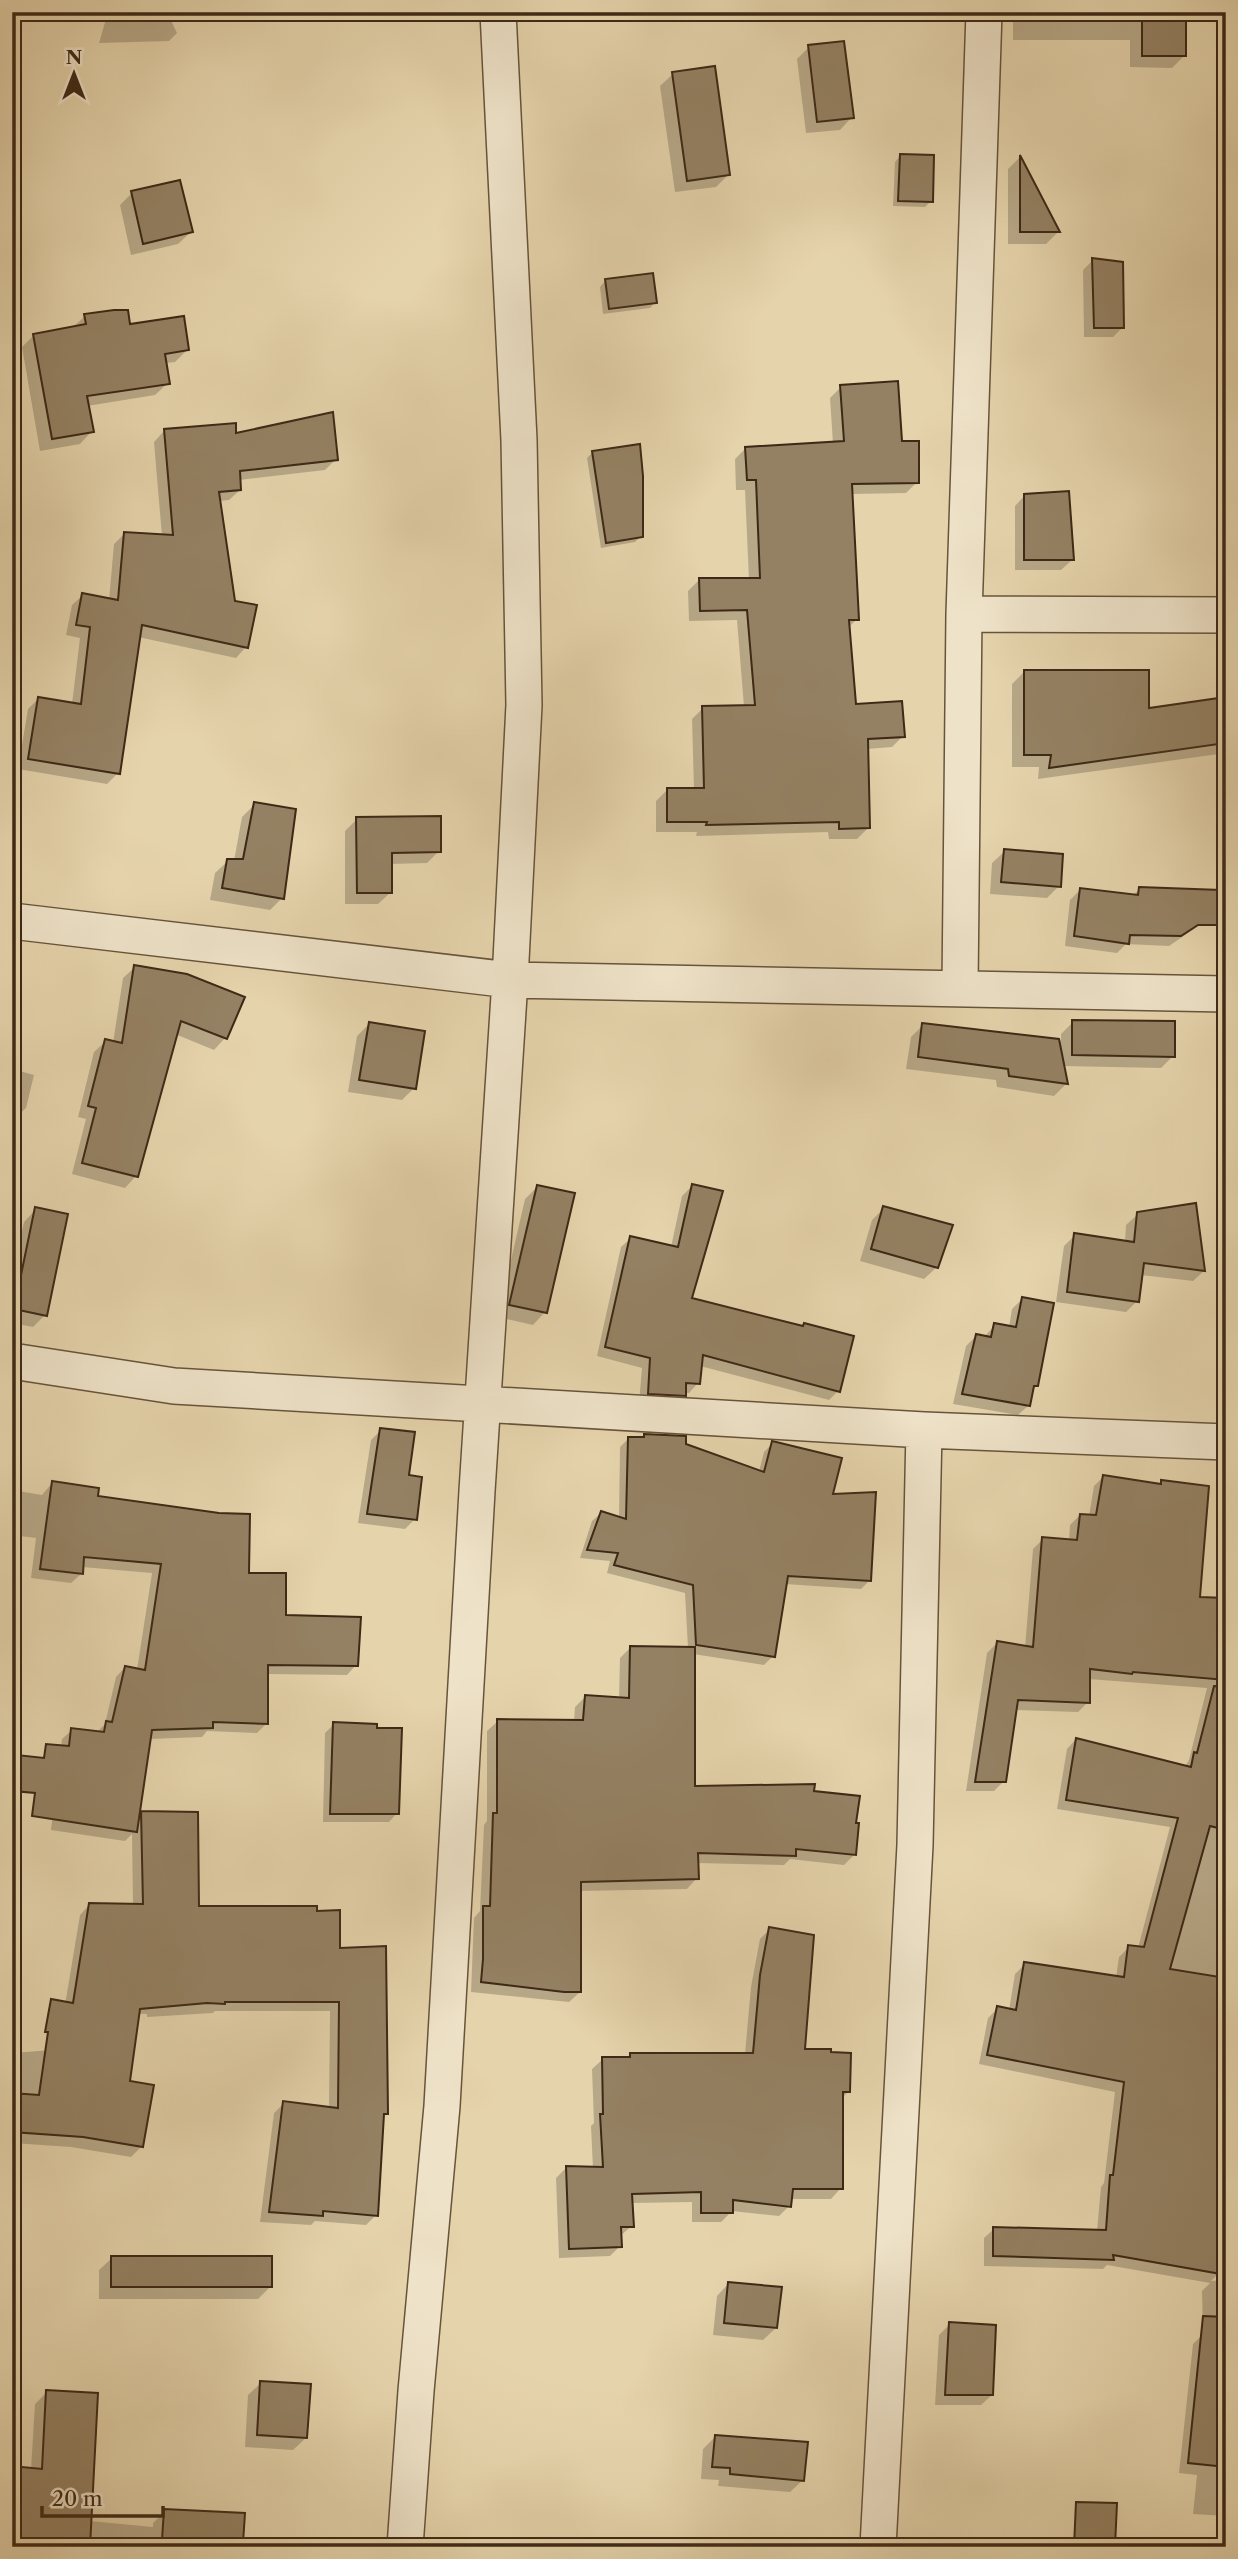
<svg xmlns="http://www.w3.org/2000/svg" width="1238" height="2559" font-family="'Libre Caslon Text',serif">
  <rect width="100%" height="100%" fill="#e5d3ab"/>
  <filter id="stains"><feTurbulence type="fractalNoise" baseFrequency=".00286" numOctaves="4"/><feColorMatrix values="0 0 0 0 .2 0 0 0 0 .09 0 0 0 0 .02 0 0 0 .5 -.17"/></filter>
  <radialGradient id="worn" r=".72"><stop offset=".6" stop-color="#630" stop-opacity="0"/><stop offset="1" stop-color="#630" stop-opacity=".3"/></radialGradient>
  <!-- shadow -->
  <path fill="#0003" d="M 108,12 L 167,12 L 177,33 L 169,41 L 99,43 Z
    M 1013,12 L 1184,12 L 1184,56 L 1172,68 L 1130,67 L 1130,40 L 1013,40 Z
    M 809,47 L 852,117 L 840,130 L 806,133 L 797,59 Z
    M 673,74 L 729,174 L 716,187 L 675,192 L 660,86 Z
    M 900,156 L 931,201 L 925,207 L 893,206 L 895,162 Z
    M 1019,158 L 1058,232 L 1046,244 L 1008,244 L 1008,169 Z
    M 132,193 L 191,232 L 178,244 L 131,255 L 120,205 Z
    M 1093,260 L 1123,327 L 1113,337 L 1084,337 L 1083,270 Z
    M 605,281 L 655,302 L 650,308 L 603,314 L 600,287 Z
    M 85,316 L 129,326 L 187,350 L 175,362 L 165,363 L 168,383 L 155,395 L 87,406 L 92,431 L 80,444 L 40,451 L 22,347 L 34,335 L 72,328 Z
    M 841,387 L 900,442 L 917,482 L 906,493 L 851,494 L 857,619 L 848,628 L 854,706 L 903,736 L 892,747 L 867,749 L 868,828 L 857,839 L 829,839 L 828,832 L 696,836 L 697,832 L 656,832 L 656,801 L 667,790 L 694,790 L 692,719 L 703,708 L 744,707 L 737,620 L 689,621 L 688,591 L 699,580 L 749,580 L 745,490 L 736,490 L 735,459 L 746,448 L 833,444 L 830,398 Z
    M 164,431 L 235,435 L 336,459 L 325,470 L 239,480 L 240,490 L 229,500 L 219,501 L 233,602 L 246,647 L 236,658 L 138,637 L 118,773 L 107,784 L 18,769 L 28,709 L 39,698 L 72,704 L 80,638 L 66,635 L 72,605 L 83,595 L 109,600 L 114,544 L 124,534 L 162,536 L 154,442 Z
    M 593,452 L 641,536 L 635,542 L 601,548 L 587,458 Z
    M 1025,495 L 1072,560 L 1061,570 L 1015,570 L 1015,506 Z
    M 1024,672 L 1147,710 L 1226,699 L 1226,753 L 1038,779 L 1039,767 L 1012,767 L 1012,684 Z
    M 255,804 L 282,898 L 270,910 L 210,900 L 215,873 L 228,861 L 234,861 L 242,817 Z
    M 357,819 L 439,851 L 427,863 L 390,864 L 391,892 L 378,904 L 345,904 L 345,831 Z
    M 1005,851 L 1059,886 L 1047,898 L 990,894 L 992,863 Z
    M 1140,889 L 1226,892 L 1226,907 L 1169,946 L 1126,944 L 1117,953 L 1065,946 L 1070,900 L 1080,890 L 1132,896 Z
    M 135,967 L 242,998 L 225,1038 L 214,1050 L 175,1034 L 136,1176 L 125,1188 L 72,1174 L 86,1119 L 78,1117 L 94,1052 L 106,1041 L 113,1043 L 123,978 Z
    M 1073,1022 L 1173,1056 L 1161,1068 L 1063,1066 L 1066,1084 L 1054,1096 L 997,1087 L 996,1080 L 906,1069 L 911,1037 L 923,1025 L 1061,1041 L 1061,1034 Z
    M 369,1024 L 414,1088 L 402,1100 L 348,1092 L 357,1036 Z
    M 12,1069 L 34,1075 L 26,1108 L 13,1120 Z
    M 692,1186 L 690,1299 L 838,1391 L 829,1400 L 700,1366 L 698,1383 L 689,1393 L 684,1393 L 674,1405 L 639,1403 L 642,1368 L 597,1356 L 621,1247 L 631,1238 L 671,1247 L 682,1196 Z
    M 537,1187 L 545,1312 L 533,1325 L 498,1317 L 525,1199 Z
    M 884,1208 L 937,1267 L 924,1279 L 860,1261 L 872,1220 Z
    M 36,1209 L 45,1315 L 33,1327 L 12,1323 L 12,1276 L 24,1222 Z
    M 1138,1214 L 1204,1271 L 1193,1281 L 1141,1275 L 1137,1301 L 1126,1312 L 1056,1302 L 1064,1246 L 1075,1235 L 1125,1242 L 1126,1225 Z
    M 1022,1299 L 1036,1385 L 1032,1390 L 1029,1405 L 1018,1415 L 953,1404 L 966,1346 L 976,1336 L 984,1337 L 995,1325 L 1009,1327 L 1012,1309 Z
    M 1226,1320 L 1226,1344 L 1222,1343 Z
    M 381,1430 L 407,1476 L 415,1519 L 405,1529 L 358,1523 L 371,1440 Z
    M 645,1436 L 684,1445 L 759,1472 L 764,1452 L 773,1443 L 830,1495 L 870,1580 L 861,1589 L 785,1584 L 773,1656 L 764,1665 L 693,1654 L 693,1788 L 812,1793 L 854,1824 L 855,1854 L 844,1865 L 790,1859 L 784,1865 L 697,1863 L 697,1878 L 687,1889 L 580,1891 L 580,1992 L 569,2002 L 471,1992 L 474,1918 L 480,1911 L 484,1825 L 487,1821 L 487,1731 L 498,1721 L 574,1721 L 575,1707 L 585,1697 L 619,1699 L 620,1658 L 630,1648 L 688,1648 L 685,1593 L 607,1573 L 610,1561 L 580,1558 L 592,1521 L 601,1513 L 619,1518 L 620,1447 L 629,1438 L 642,1438 Z
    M 1103,1477 L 1158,1486 L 1162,1482 L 1198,1599 L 1226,1600 L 1226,2195 L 1219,2273 L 1211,2281 L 1226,2280 L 1226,2516 L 1193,2514 L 1197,2475 L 1179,2473 L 1193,2344 L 1203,2334 L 1202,2291 L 1210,2283 L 1107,2265 L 1103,2269 L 984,2266 L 984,2238 L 994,2229 L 1097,2231 L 1101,2187 L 1104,2183 L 1115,2092 L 979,2064 L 988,2018 L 998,2008 L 1009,2010 L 1015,1974 L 1025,1964 L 1116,1978 L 1119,1957 L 1129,1947 L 1138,1948 L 1170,1827 L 1057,1809 L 1067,1749 L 1076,1739 L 1184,1768 L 1189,1760 L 1207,1688 L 1088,1679 L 1088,1702 L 1078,1712 L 1015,1710 L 1004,1781 L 994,1791 L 966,1791 L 987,1653 L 997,1643 L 1025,1648 L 1033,1549 L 1043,1539 L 1069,1541 L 1070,1525 L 1080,1515 L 1089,1516 L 1094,1486 Z
    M 52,1483 L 96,1498 L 247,1575 L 284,1617 L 356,1665 L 347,1675 L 267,1674 L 267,1723 L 257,1733 L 207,1731 L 202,1737 L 149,1739 L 137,1818 L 142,1813 L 198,1908 L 316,1912 L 338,1950 L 387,2113 L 382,2118 L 376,2215 L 366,2225 L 315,2221 L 311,2225 L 260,2222 L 274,2113 L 284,2103 L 329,2108 L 330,2011 L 215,2011 L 213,2013 L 147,2017 L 147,2014 L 64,2011 L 80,1915 L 90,1904 L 133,1905 L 132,1834 L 125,1841 L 51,1830 L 62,1739 L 72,1730 L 96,1733 L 105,1724 L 116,1677 L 125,1667 L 137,1670 L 152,1573 L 82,1567 L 81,1574 L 71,1583 L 31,1578 L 36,1538 L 12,1535 L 12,1490 L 42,1495 Z
    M 334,1724 L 397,1813 L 389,1822 L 323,1822 L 325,1733 Z
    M 770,1929 L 803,2051 L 849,2091 L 841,2099 L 841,2188 L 831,2199 L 790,2199 L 789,2206 L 779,2216 L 732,2211 L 721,2222 L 692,2222 L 692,2202 L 631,2203 L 632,2226 L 620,2236 L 620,2246 L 610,2256 L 559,2258 L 556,2178 L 566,2168 L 593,2169 L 591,2126 L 594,2123 L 592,2069 L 603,2059 L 627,2058 L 631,2054 L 745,2054 L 751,1987 L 760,1939 Z
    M 133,2044 L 128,2082 L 142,2146 L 131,2157 L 71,2147 L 12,2143 L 12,2053 Z
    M 112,2258 L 271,2286 L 258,2299 L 99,2299 L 99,2270 Z
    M 729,2283 L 776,2328 L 763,2340 L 713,2335 L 717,2296 Z
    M 950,2324 L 992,2395 L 981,2405 L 935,2405 L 939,2335 Z
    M 261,2383 L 306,2438 L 293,2450 L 245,2447 L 248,2395 Z
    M 47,2392 L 90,2521 L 153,2527 L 153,2523 L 165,2511 L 243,2515 L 242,2547 L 12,2547 L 31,2469 L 35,2404 Z
    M 715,2437 L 803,2480 L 790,2492 L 718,2486 L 719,2480 L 701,2479 L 703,2449 Z
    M 799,2543 L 829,2545 L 829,2547 L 795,2547 Z"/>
  <!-- building -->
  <path fill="#948163" stroke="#3d2916" stroke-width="2" d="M 1142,12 L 1186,12 L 1186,56 L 1142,56 Z
    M 844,41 L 854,118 L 817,122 L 808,45 Z
    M 715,66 L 730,175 L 687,181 L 672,72 Z
    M 900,154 L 934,155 L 933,202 L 898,201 Z
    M 1020,155 L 1060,232 L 1020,232 Z
    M 180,180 L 193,232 L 143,244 L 131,191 Z
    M 1092,258 L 1123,262 L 1124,328 L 1094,328 Z
    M 653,273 L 657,303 L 609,309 L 605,279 Z
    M 114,310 L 128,310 L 130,324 L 184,316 L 189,350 L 165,354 L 170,384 L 87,396 L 94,432 L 52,439 L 33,334 L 86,324 L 84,314 Z
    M 898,381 L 902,441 L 919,441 L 919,483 L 852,484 L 859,620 L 849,620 L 856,704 L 902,701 L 905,737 L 868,739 L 870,828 L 839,829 L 839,822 L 706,825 L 707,822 L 667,822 L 667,788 L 704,788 L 702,706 L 755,705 L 747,610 L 700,611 L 699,578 L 760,578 L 756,480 L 747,480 L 745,447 L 844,441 L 840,385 Z
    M 333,412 L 338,460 L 240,471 L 241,490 L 219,492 L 235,601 L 257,605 L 248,648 L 142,625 L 120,774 L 28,759 L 38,697 L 81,704 L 90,627 L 76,625 L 82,593 L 118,600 L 124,532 L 173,535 L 164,429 L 236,423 L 236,433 Z
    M 640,444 L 643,476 L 643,537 L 606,543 L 592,451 Z
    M 1069,491 L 1074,560 L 1024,560 L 1024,494 Z
    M 1024,670 L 1149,670 L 1149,708 L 1226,697 L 1226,743 L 1049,768 L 1051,755 L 1024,755 Z
    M 254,802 L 296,809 L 284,899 L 222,888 L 227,859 L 243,859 Z
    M 441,816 L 441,852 L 392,853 L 392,893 L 357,893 L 356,817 Z
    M 1004,849 L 1063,854 L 1061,887 L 1001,882 Z
    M 1139,887 L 1221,890 L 1226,911 L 1226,925 L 1198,925 L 1181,936 L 1130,935 L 1129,944 L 1074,936 L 1080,888 L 1138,895 Z
    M 134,965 L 187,974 L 245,997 L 227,1039 L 181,1021 L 138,1177 L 82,1163 L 96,1108 L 88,1106 L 105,1039 L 122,1043 Z
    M 1072,1020 L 1175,1021 L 1175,1057 L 1072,1055 Z
    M 369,1022 L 425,1031 L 416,1089 L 359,1080 Z
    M 922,1023 L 1059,1039 L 1068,1084 L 1009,1076 L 1008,1069 L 918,1057 Z
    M 692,1184 L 723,1191 L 692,1298 L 803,1326 L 804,1323 L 854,1336 L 840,1392 L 703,1355 L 700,1384 L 686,1383 L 686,1396 L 648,1394 L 650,1358 L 605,1347 L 630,1236 L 678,1247 Z
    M 537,1185 L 575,1193 L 547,1313 L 509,1305 Z
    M 1196,1203 L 1205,1271 L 1144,1263 L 1139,1302 L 1067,1292 L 1074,1233 L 1134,1242 L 1137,1212 Z
    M 883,1206 L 953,1225 L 938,1268 L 871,1249 Z
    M 35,1207 L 68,1214 L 47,1316 L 14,1309 Z
    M 1022,1297 L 1054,1303 L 1038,1386 L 1034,1386 L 1030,1406 L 962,1394 L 976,1334 L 991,1337 L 994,1323 L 1016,1327 Z
    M 380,1428 L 415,1432 L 409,1475 L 422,1477 L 417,1520 L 367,1514 Z
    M 644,1434 L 686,1436 L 686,1444 L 764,1472 L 772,1441 L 842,1458 L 833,1494 L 876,1492 L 871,1581 L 788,1576 L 775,1657 L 696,1645 L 693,1585 L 614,1565 L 618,1553 L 587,1550 L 601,1511 L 626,1519 L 628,1437 L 644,1437 Z
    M 1103,1475 L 1161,1484 L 1161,1480 L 1209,1486 L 1200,1597 L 1226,1598 L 1226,1680 L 1133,1672 L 1132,1674 L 1090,1669 L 1090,1703 L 1018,1700 L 1006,1782 L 975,1782 L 997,1641 L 1033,1647 L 1042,1537 L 1077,1540 L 1080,1514 L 1096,1515 Z
    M 52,1481 L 99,1488 L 98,1496 L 219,1513 L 250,1514 L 249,1573 L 286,1573 L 286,1615 L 361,1617 L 358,1666 L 268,1665 L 268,1724 L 213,1722 L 213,1728 L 152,1730 L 137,1832 L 32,1816 L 35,1793 L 13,1791 L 17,1755 L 44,1758 L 46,1744 L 69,1746 L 71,1728 L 104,1732 L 106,1721 L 112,1722 L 125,1666 L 145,1670 L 161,1564 L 84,1557 L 83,1574 L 40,1569 Z
    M 630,1646 L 695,1647 L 695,1786 L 815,1784 L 814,1791 L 860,1796 L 856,1823 L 859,1823 L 856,1855 L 796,1849 L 796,1856 L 698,1853 L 699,1879 L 581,1882 L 581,1992 L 564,1992 L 481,1982 L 483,1959 L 483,1906 L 490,1906 L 493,1813 L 497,1813 L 497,1719 L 583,1720 L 585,1695 L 629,1698 Z
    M 1214,1686 L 1226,1687 L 1226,1830 L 1210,1826 L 1170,1969 L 1226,1978 L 1226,2211 L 1221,2274 L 1113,2255 L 1114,2260 L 993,2256 L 993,2227 L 1106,2230 L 1110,2175 L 1113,2175 L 1124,2082 L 987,2055 L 997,2006 L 1016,2010 L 1024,1962 L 1124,1977 L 1128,1945 L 1144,1947 L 1178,1818 L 1066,1800 L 1076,1738 L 1191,1767 L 1194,1752 L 1197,1753 Z
    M 333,1722 L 377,1724 L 377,1728 L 402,1728 L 399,1814 L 330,1814 Z
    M 141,1811 L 198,1812 L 199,1906 L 317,1906 L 317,1911 L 340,1910 L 340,1948 L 386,1946 L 388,2114 L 384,2114 L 378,2216 L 323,2211 L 323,2216 L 269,2212 L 283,2101 L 338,2108 L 339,2002 L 225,2002 L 225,2004 L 207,2003 L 140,2009 L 130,2081 L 154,2085 L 143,2147 L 83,2137 L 12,2132 L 12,2093 L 39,2095 L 48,2032 L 45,2032 L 51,1999 L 73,2003 L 89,1903 L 143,1904 Z
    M 769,1927 L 814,1935 L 805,2049 L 831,2049 L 831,2052 L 851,2053 L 850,2092 L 843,2092 L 843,2189 L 793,2189 L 791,2207 L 733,2200 L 733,2213 L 701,2213 L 701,2192 L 632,2194 L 634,2227 L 621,2227 L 622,2247 L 569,2249 L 566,2166 L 603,2167 L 600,2114 L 603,2114 L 602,2057 L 630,2057 L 630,2053 L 753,2053 L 760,1975 Z
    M 111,2256 L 272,2256 L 272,2287 L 111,2287 Z
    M 728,2282 L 782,2287 L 777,2328 L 724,2323 Z
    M 1203,2316 L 1226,2317 L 1226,2467 L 1188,2463 Z
    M 949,2322 L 996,2325 L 993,2395 L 945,2395 Z
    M 260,2381 L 311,2384 L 307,2438 L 257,2435 Z
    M 46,2390 L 98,2393 L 90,2547 L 12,2547 L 12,2466 L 42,2469 Z
    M 715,2435 L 808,2442 L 804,2481 L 730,2474 L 730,2468 L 712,2467 Z
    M 1076,2502 L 1117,2503 L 1115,2547 L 1074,2547 Z
    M 164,2509 L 245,2513 L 243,2543 L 162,2540 Z"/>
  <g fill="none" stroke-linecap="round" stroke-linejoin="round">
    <!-- street casing -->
    <g stroke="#67543b" stroke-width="38">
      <path id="street" d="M 964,614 L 1226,615
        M 12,921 L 510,980 L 1226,994
        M 960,987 L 964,614 L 984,12
        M 12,1361 L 174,1386 L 924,1430 L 1226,1442
        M 405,2547 L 416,2391 L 442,2106 L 477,1491 L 510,980 L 524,705 L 519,440 L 498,12
        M 878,2547 L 915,1845 L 924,1430"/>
    </g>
    <!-- street -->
    <use href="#street" stroke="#eee2c8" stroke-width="35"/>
  </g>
  <!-- margin -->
  <rect width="1238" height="2559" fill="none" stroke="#e5d3ab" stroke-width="42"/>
  <rect x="14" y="14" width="1210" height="2531" fill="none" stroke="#3d2916" stroke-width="3.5"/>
  <rect x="21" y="21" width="1196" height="2517" fill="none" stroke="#3d2916" stroke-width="2"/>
  <!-- north arrow -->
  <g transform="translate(74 74)" stroke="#eee2c8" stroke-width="5" paint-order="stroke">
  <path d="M0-5L12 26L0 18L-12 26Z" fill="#3d2916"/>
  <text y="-10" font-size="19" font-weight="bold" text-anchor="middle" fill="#3d2916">N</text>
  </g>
  <!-- scale -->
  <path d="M42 2506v10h121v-10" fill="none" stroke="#3d2916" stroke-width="3.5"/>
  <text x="52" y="2506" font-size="21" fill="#3d2916" stroke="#eee2c8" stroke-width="5" paint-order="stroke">20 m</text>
  <rect width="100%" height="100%" filter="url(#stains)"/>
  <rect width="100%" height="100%" fill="url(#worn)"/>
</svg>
